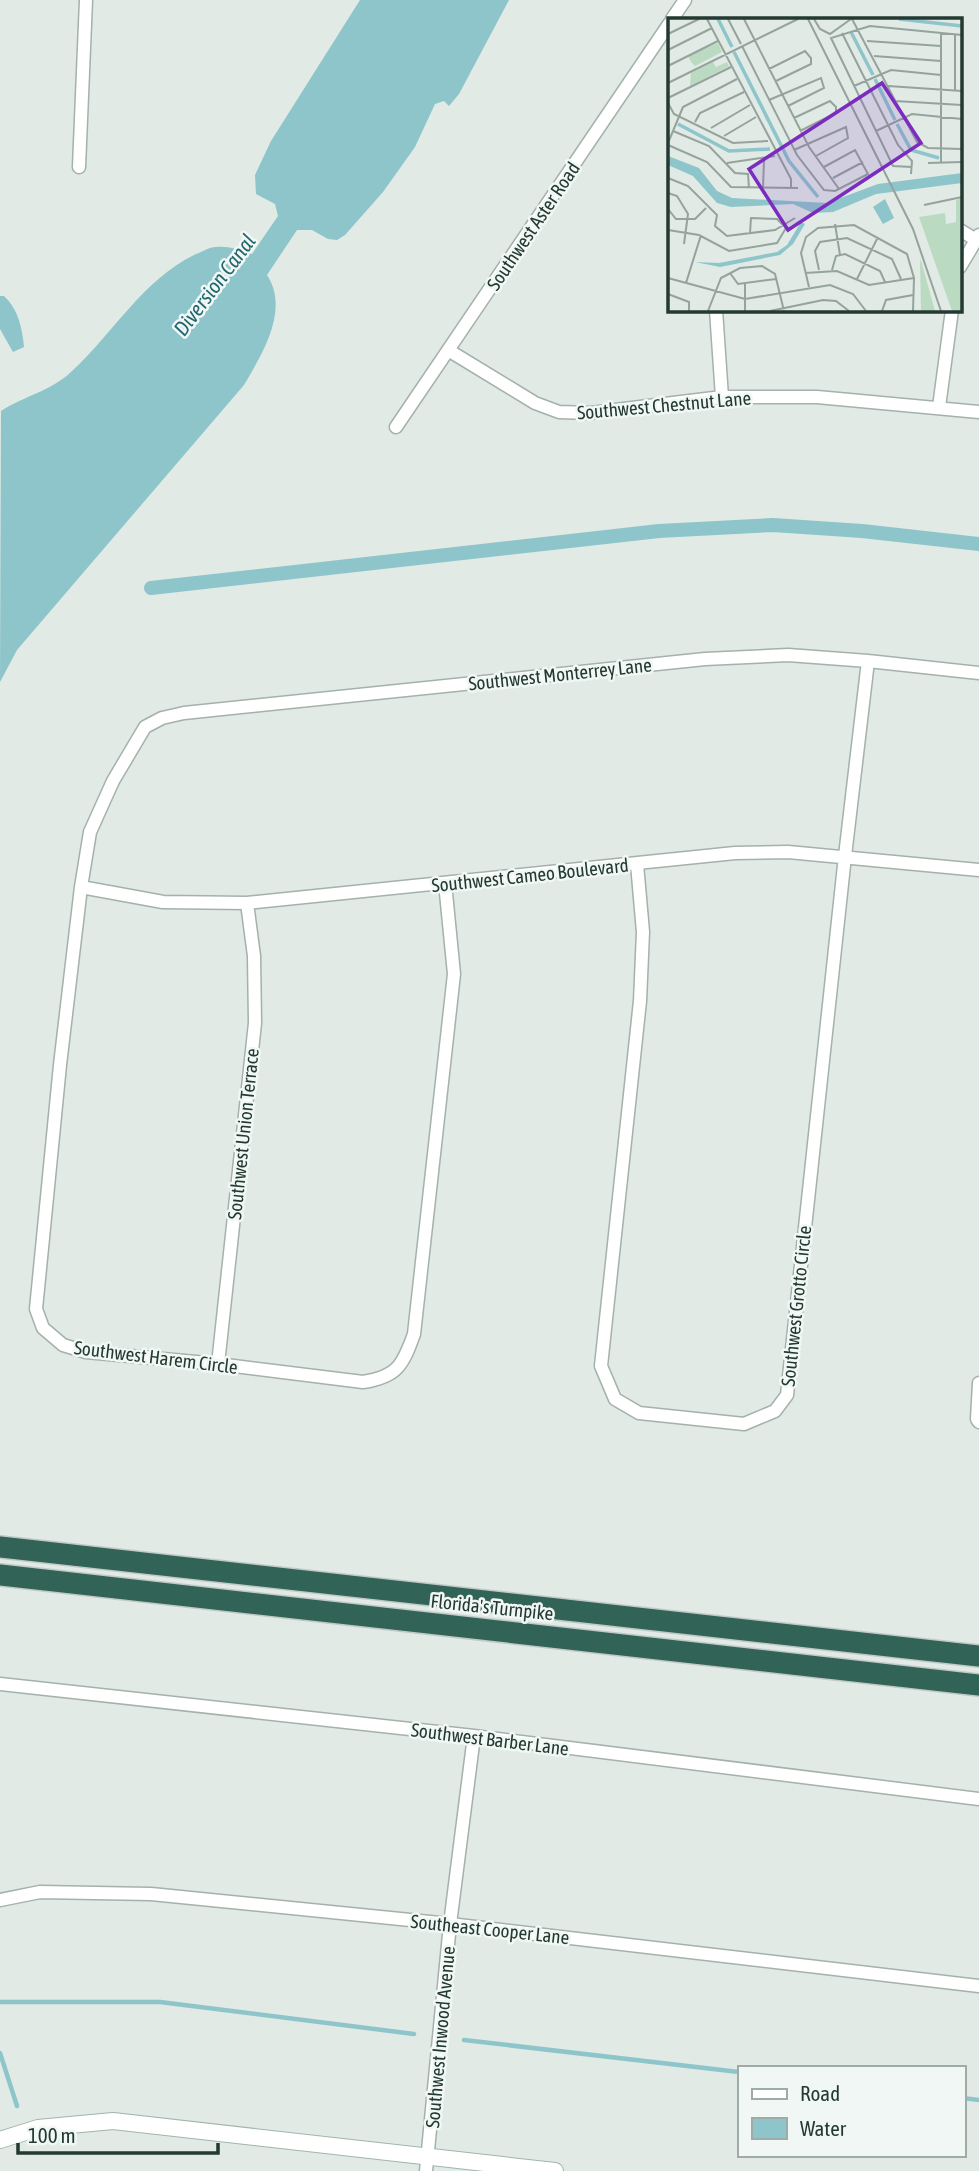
<svg xmlns="http://www.w3.org/2000/svg" width="979" height="2171" font-family="'Asap Condensed',sans-serif">
  <rect width="100%" height="100%" fill="#e1eae5"/>
  <!-- water -->
  <path fill="#8dc5cb" d="M 360,0 L 509,0 L 459,94 L 449,106 L 444,101 L 435,104 L 415,147 L 383,192 L 345,235 L 337,240 L 328,239 L 312,230 L 297,230 L 267,275 C 290,310 262,354 244,385 L 17,650 L 0,682 L 1,411 C 24,396 51,391 71,372 C 113,334 143,279 196,254 C 202,252 209,247 216,247 C 228,246 241,250 252,254 L 278,216 L 275,204 L 256,194 L 255,175 L 271,141 Z
    M 0,296 L 4,296 C 18,309 22,327 24,347 L 13,352 L 0,329 Z"/>
  <g fill="none" stroke-linecap="round" stroke-linejoin="round">
    <!-- stream -->
    <path stroke="#8dc5cb" stroke-width="4.5" d="M 0,2002 L 160,2002 L 414,2034
      M 464,2040 L 739,2072
      M 0,2053 L 17,2106
      M 963,2098 L 979,2100"/>
    <!-- canal -->
    <path stroke="#8dc5cb" stroke-width="14" d="M 151,588 L 659,531 L 773,525 L 862,531 L 979,544"/>
    <!-- street casing -->
    <g stroke="#a4b1ac" stroke-width="15">
      <path id="street" d="M 672,19 L 685,0
        M 79,167 L 86,0
        M 960,230 L 976,240
        M 960,267 L 979,235
        M 716,310 L 722,397
        M 448,350 L 535,403 L 559,412 L 591,413 L 722,397 L 817,397 L 979,412
        M 939,407 L 952,310
        M 396,427 L 669,24
        M 637,864 L 643,932 L 640,1001 L 601,1366 L 615,1399 L 639,1413 L 744,1424 L 775,1411 L 787,1395 L 845,856 L 868,661
        M 445,883 L 454,974 L 414,1334 C 403,1365 397,1377 363,1382 L 218,1364 L 86,1352 L 63,1345 L 43,1328 L 36,1309 L 60,1065 L 81,887 L 90,832 L 113,781 L 145,727 L 162,718 L 184,713 L 705,659 L 788,655 L 868,661 L 979,673
        M 81,887 L 163,902 L 247,903 L 735,853 L 788,852 L 979,870
        M 218,1364 L 255,1023 L 254,956 L 247,903
        M 979,1383 L 977,1419 L 979,1422
        M 0,1684 L 474,1736 L 979,1799
        M 0,1900 L 40,1892 L 151,1894 L 450,1924 L 979,1986
        M 426,2171 L 450,1924 L 474,1736"/>
    </g>
    <!-- secondary casing -->
    <g stroke="#a1b5ad" stroke-width="18">
      <path id="secondary" d="M 0,2140 L 38,2128 L 113,2121 L 555,2171"/>
    </g>
    <!-- highway casing -->
    <g stroke="#c1c8c6" stroke-width="24">
      <path id="highway" d="M 0,1547 L 979,1656
        M 0,1575 L 979,1685"/>
    </g>
    <!-- street -->
    <use href="#street" stroke="#fff" stroke-width="12"/>
    <!-- secondary -->
    <use href="#secondary" stroke="#fff" stroke-width="16"/>
    <!-- highway -->
    <use href="#highway" stroke="#316356" stroke-width="21"/>
  </g>
  <g text-anchor="middle" stroke-width="5" stroke-linejoin="round" paint-order="stroke">
    <!-- street labels -->
    <g font-size="19" fill="#233932" stroke="#f1f7f4">
      <text transform="translate(533 226) rotate(-56)" y="7">Southwest Aster Road</text>
      <text transform="translate(664 405) rotate(-5)" y="7">Southwest Chestnut Lane</text>
      <text transform="translate(560 674) rotate(-6)" y="7">Southwest Monterrey Lane</text>
      <text transform="translate(530 875) rotate(-6)" y="7">Southwest Cameo Boulevard</text>
      <text transform="translate(243 1134) rotate(-84)" y="7">Southwest Union Terrace</text>
      <text transform="translate(796 1306) rotate(-84)" y="7">Southwest Grotto Circle</text>
      <text transform="translate(156 1357) rotate(7)" y="7">Southwest Harem Circle</text>
      <text transform="translate(492 1607) rotate(6)" y="7">Florida's Turnpike</text>
      <text transform="translate(490 1739) rotate(7)" y="7">Southwest Barber Lane</text>
      <text transform="translate(490 1929) rotate(6)" y="7">Southeast Cooper Lane</text>
      <text transform="translate(440 2037) rotate(-85)" y="7">Southwest Inwood Avenue</text>
    </g>
    <!-- water labels -->
    <g font-size="21" font-style="italic" fill="#226770" stroke="#f1f7f4">
      <text transform="translate(215 285) rotate(-53)" y="7">Diversion Canal</text>
    </g>
  </g>
  <!-- overview -->
  <g transform="translate(668 18)">
    <rect width="294" height="294" fill="#e1eae5"/>
    <path d="M 50,25 L 54,34 L 27,48 L 23,44 L 20,38 ZM 45,44 L 48,49 L 59,44 L 61,48 L 22,68 L 23,55 ZM 294,180 L 294,293 L 284,293 L 251,199 L 277,195 L 278,206 L 288,204 L 288,182 ZM 252,241 L 254,246 L 267,293 L 253,293 Z" fill="#bbdac2"/>
    <path d="M 0,138 L 31,150 L 49,173 L 64,180 L 159,185 L 210,166 L 294,155 L 294,165 L 208,176 L 165,194 L 145,195 L 125,186 L 63,189 L 49,185 L 25,158 L 0,147 ZM 217,181 L 226,200 L 215,206 L 205,189 ZM 133,204 L 137,206 L 125,226 L 112,237 L 52,249 L 27,244 L 51,245 L 109,234 L 119,227 Z" fill="#8dc5cb"/>
    <path fill="none" stroke="#8dc5cb" stroke-width="3.5" d="M 50,1 L 64,29M 231,1 L 294,8M 183,14 L 205,57M 66,34 L 121,143 L 150,179M 207,61 L 227,102M 10,106 L 61,133 L 102,131M 229,106 L 243,132 L 271,140"/>
    <path fill="none" stroke="#95a39d" stroke-width="2" d="M 39,1 L 123,161 L 123,170M 60,1 L 73,26M 76,1 L 141,129 L 171,171M 140,1 L 245,211 L 273,293M 146,1 L 152,11 L 162,16 L 183,1M 184,1 L 249,124 L 260,130 L 294,131M 174,15 L 230,127 L 244,143 L 243,156M 0,16 L 31,1M 287,16 L 287,72M 199,23 L 273,28M 74,28 L 129,137 L 156,172 L 167,173 L 200,156 L 187,132 L 156,149M 0,32 L 44,10M 206,38 L 273,43M 0,48 L 50,23M 101,51 L 137,33 L 143,40 L 143,46 L 108,63M 0,65 L 130,1M 186,68 L 223,52 L 273,57M 220,68 L 294,73M 0,80 L 63,49M 101,82 L 153,60 L 156,70 L 120,88M 227,83 L 294,87M 0,85 L 6,96 L 65,125 L 100,123M 126,100 L 162,83 L 168,89 L 168,95 L 132,113M 27,104 L 32,95 L 76,74M 43,110 L 82,87M 5,113 L 41,128 L 67,155 L 80,156 L 81,170M 208,113 L 244,96 L 294,101M 56,118 L 88,99M 0,125 L 15,89 L 69,61M 0,127 L 39,144 L 63,169 L 130,170M 126,132 L 178,109 L 180,120 L 148,138M 273,144 L 273,15M 59,145 L 107,138M 260,145 L 294,144M 244,149 L 225,148 L 163,20 L 202,8 L 294,17M 0,160 L 20,168 L 49,197 L 47,208 L 59,218 L 107,212 L 127,200M 165,160 L 195,144M 95,170 L 96,142M 0,175 L 9,178 L 20,196 L 16,226M 256,187 L 294,179M 0,191 L 8,201 L 27,201 L 38,190M 167,206 L 172,237M 0,212 L 31,217 L 61,233 L 109,225 L 118,210 L 109,201 L 83,200 L 82,215M 151,252 L 147,233 L 152,224 L 179,220 L 224,241 L 233,261M 164,252 L 168,238 L 177,236 L 212,253 L 217,264M 62,255 L 70,266 L 108,261M 137,255 L 169,253 L 201,267 L 246,260M 0,260 L 77,281 L 162,267 L 185,276 L 198,293M 189,261 L 210,219M 18,265 L 33,217M 141,269 L 133,235 L 138,219 L 150,210 L 186,207 L 239,236 L 246,260 L 245,293M 0,276 L 21,284 L 21,293M 40,293 L 53,260 L 72,250 L 94,248 L 107,256 L 116,293M 77,293 L 77,266M 102,293 L 155,282 L 168,283 L 181,293M 214,293 L 218,282 L 245,277"/>
    <path fill="#7b2cbf" fill-opacity="0.15" stroke="#7b2cbf" stroke-width="3.5" d="M 214,65 L 253,125 L 120,212 L 81,151 Z"/>
    <rect width="294" height="294" fill="none" stroke="#233932" stroke-width="3.5"/>
  </g>
  <!-- legend -->
  <rect x="738" y="2066" width="228" height="91" fill="#f1f7f4" stroke="#9faba6" stroke-width="2"/>
  <rect x="752" y="2089" width="35" height="10" fill="#ffffff" stroke="#9faba6" stroke-width="2"/>
  <text x="800" y="2101" font-size="21" fill="#233932">Road</text>
  <rect x="752" y="2118" width="35" height="21" fill="#8dc5cb" stroke="#9faba6" stroke-width="2"/>
  <text x="800" y="2136" font-size="21" fill="#233932">Water</text>
  <!-- scale -->
  <path d="M18 2143v10h200v-10" fill="none" stroke="#233932" stroke-width="3.5"/>
  <text x="28" y="2143" font-size="21" fill="#233932" stroke="#f1f7f4" stroke-width="5" paint-order="stroke">100 m</text>
</svg>
